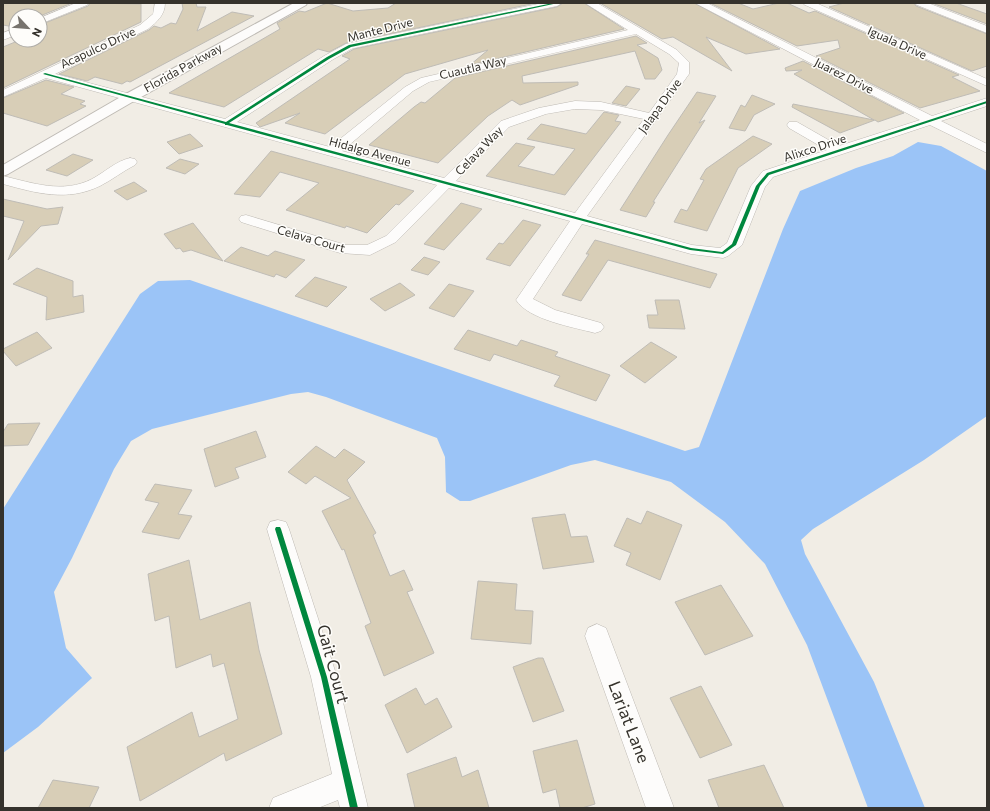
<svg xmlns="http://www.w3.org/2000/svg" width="990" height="811" font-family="Commissioner,sans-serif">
  <rect width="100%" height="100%" fill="#f1ede5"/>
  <!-- water -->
  <path fill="#9bc4f7" d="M 918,142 L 941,146 L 987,171 L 987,416 L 924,460 L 813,529 L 801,540 L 805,554 L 874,682 L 925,808 L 868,808 L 807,645 L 765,564 L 725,522 L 671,482 L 595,460 L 571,465 L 470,501 L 460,501 L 446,492 L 445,457 L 437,438 L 326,397 L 308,392 L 291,394 L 152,429 L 131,441 L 114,469 L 72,558 L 54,592 L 66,648 L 92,678 L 38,727 L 3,753 L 3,509 L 140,294 L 158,281 L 190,280 L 685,451 L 699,447 L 783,229 L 800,191 L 856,168 L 893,156 Z"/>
  <!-- building -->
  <path fill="#d8ceb7" stroke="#bfbcb6" d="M 3,3 L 72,3 L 40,16 L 16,16 L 16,27 L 14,27 L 3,25 Z
    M 90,3 L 141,4 L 141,22 L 3,88 L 3,47 L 20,40 L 40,40 L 40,25 L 88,6 Z
    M 182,3 L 196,3 L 197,7 L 206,7 L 197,31 L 232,12 L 254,16 L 130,82 L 127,81 L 122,84 L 95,77 L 87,81 L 59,74 L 149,30 L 154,26 L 161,28 L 171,23 L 176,24 L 183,9 Z
    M 327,3 L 353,11 L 388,8 L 396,3 L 536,3 L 346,43 L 329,52 L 318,49 L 224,107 L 169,93 L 280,29 L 277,23 L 299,11 L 305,12 Z
    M 563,3 L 584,3 L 624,29 L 470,65 L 488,50 L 405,74 L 325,134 L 285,123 L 300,113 L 260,127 L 256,123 L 350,59 L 342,56 L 354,49 L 557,7 Z
    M 600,3 L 694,3 L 780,49 L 746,54 L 706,37 L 732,71 L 673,37 L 662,39 Z
    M 710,3 L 738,3 L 753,9 L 779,3 L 787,3 L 809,13 L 815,11 L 959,75 L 952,77 L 980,91 L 920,108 L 816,56 L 840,48 L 838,40 L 797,46 Z
    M 844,3 L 914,3 L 916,6 L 987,34 L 987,66 L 972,71 L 829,7 Z
    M 932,3 L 956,3 L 987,14 L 987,24 Z
    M 636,36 L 647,43 L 637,45 L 658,58 L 662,70 L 655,79 L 645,79 L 635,51 L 522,76 L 523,83 L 578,82 L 578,85 L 520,105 L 512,100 L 488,116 L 438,163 L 369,145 L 414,107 L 421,102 L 425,103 L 455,78 Z
    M 803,61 L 904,113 L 878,122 L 875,120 L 840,133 L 792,107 L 793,104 L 874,120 L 794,74 L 802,70 L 786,71 L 785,68 Z
    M 46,80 L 74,87 L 61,94 L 85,101 L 80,104 L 86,106 L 47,126 L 3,113 L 3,98 Z
    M 626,86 L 640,89 L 626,106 L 612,103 Z
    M 697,92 L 716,96 L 699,123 L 705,120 L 653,202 L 655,202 L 646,217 L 620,210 L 668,135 Z
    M 752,95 L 775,104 L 754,115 L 745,131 L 729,128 L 741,105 L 745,107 Z
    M 604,112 L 619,115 L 615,121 L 621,122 L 565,195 L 486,176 L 516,143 L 535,147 L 518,166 L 554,175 L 575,149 L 527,139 L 541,124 L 586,134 Z
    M 190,134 L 203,146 L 179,154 L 167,142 Z
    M 753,136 L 772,144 L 738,168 L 707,231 L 674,222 L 681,209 L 687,211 L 704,180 L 700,179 L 706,169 Z
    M 271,151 L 344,171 L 414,191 L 399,205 L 396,204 L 367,233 L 346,226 L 345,228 L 286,210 L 319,183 L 280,172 L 260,197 L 234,194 Z
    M 73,154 L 93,160 L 67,176 L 46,170 Z
    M 180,159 L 199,164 L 185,174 L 166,168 Z
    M 134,182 L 147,191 L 127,200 L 114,191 Z
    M 3,199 L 47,209 L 63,207 L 58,224 L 41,226 L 8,260 L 24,221 L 3,216 Z
    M 461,203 L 482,209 L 444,250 L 424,244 Z
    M 523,220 L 541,225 L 510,266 L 486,259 L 499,243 L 503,244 Z
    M 193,223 L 223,261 L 191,250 L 183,252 L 180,248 L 176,249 L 164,234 Z
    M 595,240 L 674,262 L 717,274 L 710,288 L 608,260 L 581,301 L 562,295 L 589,254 L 586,254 Z
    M 241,247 L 268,256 L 275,251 L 305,260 L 286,278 L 276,274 L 274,277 L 224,261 Z
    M 424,257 L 440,262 L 428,275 L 411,270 Z
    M 37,268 L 73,281 L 73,297 L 83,295 L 84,312 L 46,320 L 47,297 L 13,284 Z
    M 315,277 L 347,287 L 327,307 L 295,296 Z
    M 400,283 L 415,295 L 385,311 L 370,299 Z
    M 449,284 L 474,291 L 454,317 L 429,308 Z
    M 655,300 L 679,300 L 685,329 L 649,328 L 647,315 L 658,315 Z
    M 468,330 L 517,346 L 521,340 L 558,352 L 555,356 L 610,375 L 596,401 L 554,386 L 560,376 L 494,354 L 490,361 L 454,349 Z
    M 37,332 L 52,348 L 16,366 L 3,351 L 3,349 Z
    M 651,342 L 677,357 L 645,383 L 620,366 Z
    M 40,423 L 28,445 L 3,446 L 3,432 L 8,424 Z
    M 256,431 L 266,457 L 235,468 L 239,478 L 215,487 L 204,449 Z
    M 316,446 L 335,458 L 344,449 L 365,462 L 347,480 L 376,533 L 373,535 L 390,576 L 404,570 L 413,590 L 407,592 L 434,653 L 384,676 L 365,626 L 371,623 L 344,549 L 342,550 L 322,511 L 351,498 L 315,476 L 306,484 L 288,472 Z
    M 155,484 L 192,490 L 178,514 L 192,516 L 179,539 L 142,532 L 159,503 L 145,500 Z
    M 647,511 L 682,525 L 660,580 L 626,565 L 631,553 L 614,546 L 627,518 L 641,524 Z
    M 565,514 L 571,537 L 587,536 L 594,562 L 543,569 L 532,518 Z
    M 189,560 L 200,620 L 250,602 L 259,650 L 282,734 L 226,761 L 224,753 L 140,801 L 127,747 L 192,712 L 199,737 L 238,719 L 224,663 L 213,667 L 211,654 L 176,668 L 169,616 L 155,621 L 148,574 Z
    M 478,581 L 517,584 L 515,610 L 533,611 L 531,644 L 471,639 Z
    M 721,585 L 753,636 L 705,655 L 675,602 Z
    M 538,658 L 543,658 L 564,711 L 533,722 L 513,667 Z
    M 701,686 L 732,745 L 700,758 L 670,698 Z
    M 416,688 L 425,705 L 437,698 L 452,727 L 407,753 L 385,705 Z
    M 577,740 L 595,804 L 582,808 L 560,808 L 556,789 L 543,793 L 533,751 Z
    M 456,757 L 462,777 L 478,770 L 489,808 L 415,808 L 407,774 Z
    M 764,765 L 784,808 L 719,808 L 708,780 Z
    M 53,780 L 99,787 L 89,808 L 38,808 Z"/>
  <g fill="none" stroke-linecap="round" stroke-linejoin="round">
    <!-- street casing -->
    <g stroke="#bebab4" stroke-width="1">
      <path id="street" d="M 76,3 L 89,3 L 87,5 L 40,24 L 40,18 Z
        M 155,3 L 165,3 C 165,15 157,22 148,29 L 55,74 L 225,119 L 324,56 L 346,44 L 543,3 L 562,3 L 557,6 L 353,48 L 332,60 L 237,122 L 330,147 L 405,87 L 421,78 L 628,30 L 585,3 L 597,3 L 677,50 L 689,62 L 689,74 L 587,216 L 692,245 L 720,248 L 727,243 L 751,186 L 763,171 L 827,150 L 789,128 L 787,125 L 789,122 L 797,122 L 839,146 L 920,120 L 695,3 L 707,3 L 932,116 L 987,98 L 987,106 L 941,121 L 987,144 L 987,153 L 930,125 L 773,177 L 765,187 L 742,245 L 728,256 L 723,258 L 691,254 L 582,224 L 533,299 L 555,310 L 601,323 L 604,327 L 601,331 L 595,333 C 573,327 529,320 516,300 L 570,221 L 449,188 L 396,242 L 370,255 L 340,253 L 241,222 L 239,219 L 241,216 L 246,215 L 346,245 L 367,245 L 386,236 L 437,185 L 46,78 L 3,97 L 3,90 L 140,25 L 153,14 ZM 636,34 L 669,54 L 679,63 L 677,74 L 649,113 L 601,102 L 575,101 L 539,108 L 501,121 L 444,178 L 342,151 L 413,91 L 429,82 ZM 575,109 L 601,110 L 644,119 L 575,213 L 456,181 L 509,127 L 546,114 Z
        M 803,3 L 816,3 L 987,79 L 987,86 L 805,5 Z
        M 915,3 L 928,3 L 987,26 L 987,33 L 917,5 Z
        M 16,28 L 16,35 L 3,40 L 3,33 Z
        M 130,158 L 135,159 L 137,162 L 135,165 C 123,171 112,180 100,186 C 67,202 36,193 3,184 L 3,176 C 33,183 63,194 92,179 C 105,172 116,161 130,158 Z
        M 278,520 L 286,522 L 289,529 L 337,677 L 368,808 L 340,808 L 338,800 L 318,808 L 269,808 L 273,798 L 332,774 L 311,677 L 267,529 L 270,522 Z
        M 597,624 L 606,628 L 609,636 L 674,808 L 646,808 L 585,636 L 588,628 Z"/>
    </g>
    <!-- secondary casing -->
    <g stroke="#bebab4" stroke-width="2">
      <path id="secondary" d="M 294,3 L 307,3 L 306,5 L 134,101 L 8,174 L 3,176 L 3,165 L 124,95 Z"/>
    </g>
    <!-- street -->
    <use href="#street" fill="#fdfcfb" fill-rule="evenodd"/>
    <!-- secondary -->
    <use href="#secondary" fill="#fdfcfb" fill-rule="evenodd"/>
    <!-- cycleway casing -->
    <g stroke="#fefdfa" stroke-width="3">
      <path id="cycleway" d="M 553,3 L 558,3 L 351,47 L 329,59 L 229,123 L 691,248 L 722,252 L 732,244 L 756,186 L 767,173 L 987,101 L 987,103 L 769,175 L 760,186 L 736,245 L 723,254 L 690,250 L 227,125 L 225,125 L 225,124 L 43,74 L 45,73 L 226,122 L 327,57 L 349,45 Z
        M 276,527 L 280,527 L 281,529 L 327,677 L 358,808 L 350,808 L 321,677 L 275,529 Z"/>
    </g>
    <!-- cycleway -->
    <use href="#cycleway" fill="#00873e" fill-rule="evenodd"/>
  </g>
  <g text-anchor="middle" stroke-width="3" stroke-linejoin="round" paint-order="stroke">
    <!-- far-street labels -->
    <g font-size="12" fill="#35322c" stroke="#fefdfa">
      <text transform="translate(380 30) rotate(-14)" y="4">Mante Drive</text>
      <text transform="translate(897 43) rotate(24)" y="4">Iguala Drive</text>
      <text transform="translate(98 48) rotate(-25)" y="4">Acapulco Drive</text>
      <text transform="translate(183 68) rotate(-29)" y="4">Florida Parkway</text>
      <text transform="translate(473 68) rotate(-13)" y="4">Cuautla Way</text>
      <text transform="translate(844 76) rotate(27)" y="4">Juarez Drive</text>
      <text transform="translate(660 106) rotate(-54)" y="4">Jalapa Drive</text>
      <text transform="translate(815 148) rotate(-18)" y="4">Alixco Drive</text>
      <text transform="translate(479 151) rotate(-46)" y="4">Celava Way</text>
      <text transform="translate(370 152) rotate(15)" y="4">Hidalgo Avenue</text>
      <text transform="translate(311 239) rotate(16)" y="4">Celava Court</text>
    </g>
    <!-- near-street labels -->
    <g font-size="17" fill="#35322c" stroke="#fefdfa">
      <text transform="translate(333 664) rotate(75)" y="6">Gait Court</text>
      <text transform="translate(629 722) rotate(69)" y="6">Lariat Lane</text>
    </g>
  </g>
  <!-- border -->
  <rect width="990" height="811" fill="none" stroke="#35322c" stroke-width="8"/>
  <!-- north arrow -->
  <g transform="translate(28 28) rotate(116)"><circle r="19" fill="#fefdfa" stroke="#aeaca8"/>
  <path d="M0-3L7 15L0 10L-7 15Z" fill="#77736d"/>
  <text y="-6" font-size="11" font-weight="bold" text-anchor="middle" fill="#35322c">N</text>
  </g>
</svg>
